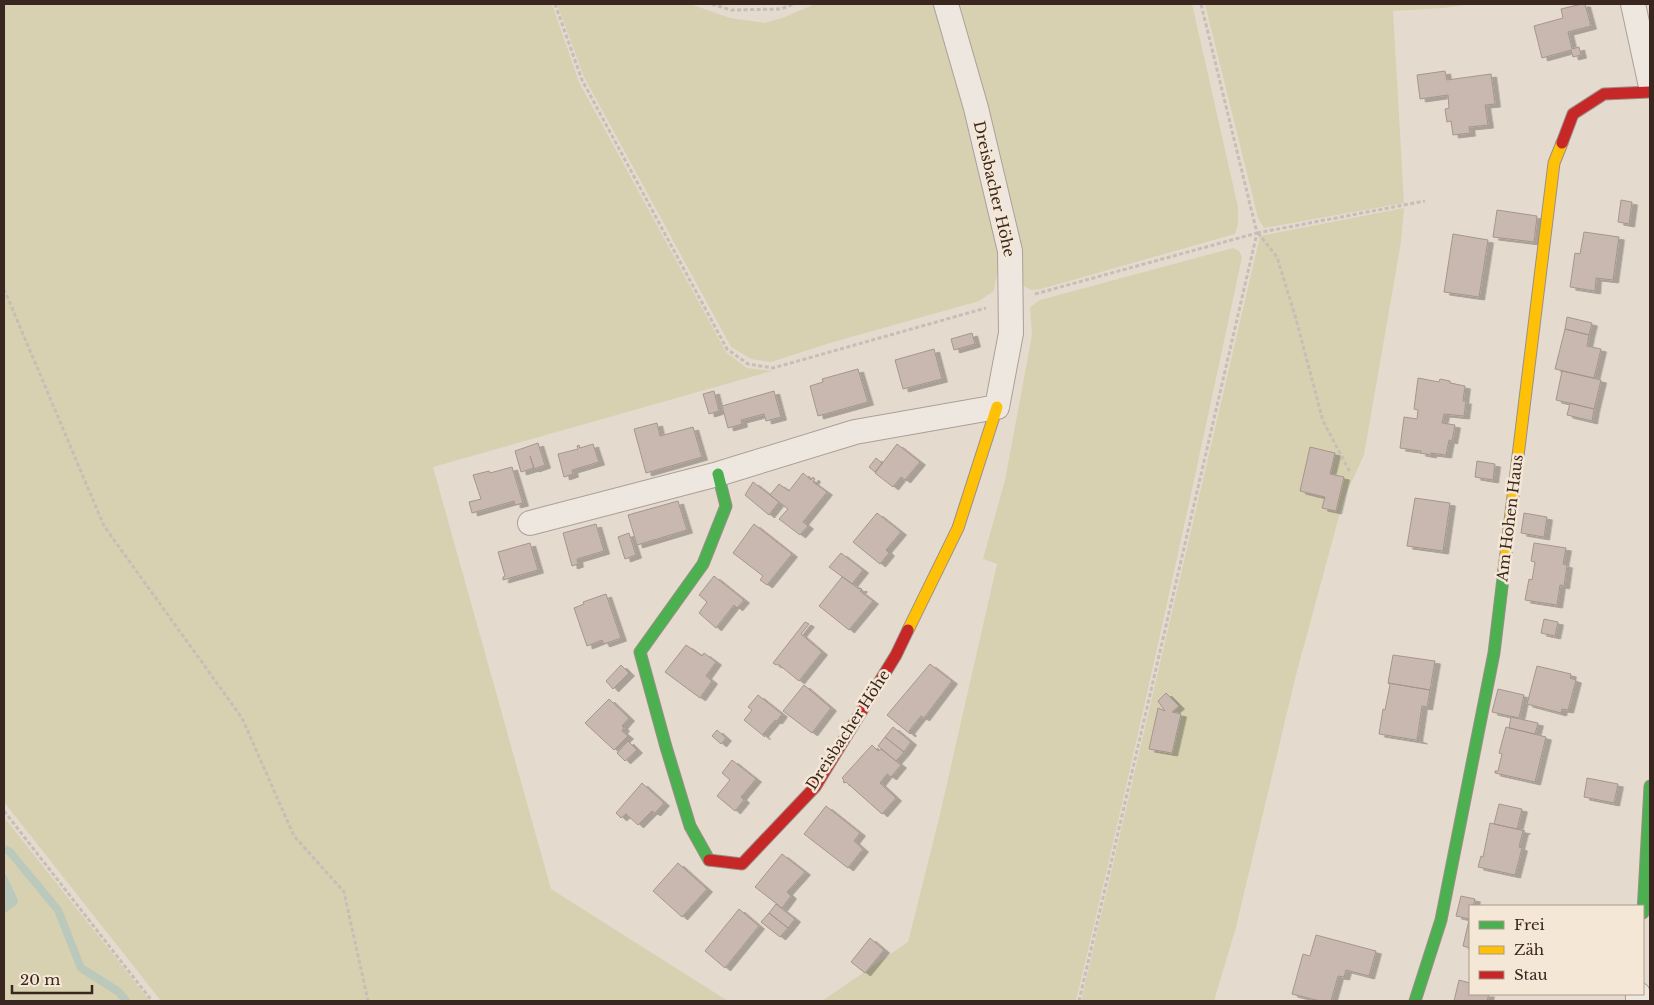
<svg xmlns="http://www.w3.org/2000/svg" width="1654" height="1005" font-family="'Libre Baskerville',serif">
  <defs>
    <filter id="shadow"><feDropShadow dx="5.5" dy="3" stdDeviation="0" flood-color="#0004"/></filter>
  </defs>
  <rect width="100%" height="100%" fill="#e5dace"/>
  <!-- green -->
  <path fill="#d7d1b1" d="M 4,4 L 552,4 L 579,82 L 726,352 L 747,368 L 772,371 L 433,467 L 551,889 L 728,1001 L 161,1001 L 4,802 Z
    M 557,4 L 690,4 L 730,18 L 765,23 L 785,17 L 815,4 L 937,4 L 1000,256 L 994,291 L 979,301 L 830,343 L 771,362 L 751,359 L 731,347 L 584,77 Z
    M 958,4 L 1192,4 L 1238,207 L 1238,224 L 1235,234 L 1041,289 L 1031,290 L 1022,285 Z
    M 1205,4 L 1472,4 L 1444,8 L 1393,11 L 1404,203 L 1264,228 L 1258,218 Z
    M 1404,208 L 1401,242 L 1364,455 L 1344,498 L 1296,675 L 1236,927 L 1214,1001 L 1081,1001 L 1260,236 Z
    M 1233,248 L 1239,251 L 1242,257 C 1189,506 1135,754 1076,1001 L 822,1001 L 908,942 L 940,814 L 997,564 L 983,559 L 1005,480 L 1032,335 L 1030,307 L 1040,300 Z
    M 4,817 L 150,1001 L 4,1001 Z"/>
  <!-- water -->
  <path fill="#bac9bc" d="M 4,871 L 18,900 L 17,904 L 4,914 Z"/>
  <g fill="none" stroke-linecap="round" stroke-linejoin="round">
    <!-- stream -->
    <path stroke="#bac9bc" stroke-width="8" d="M 4,849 L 10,852 L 58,910 L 81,968 L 119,992 L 126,1001"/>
  </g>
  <!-- building -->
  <path fill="#c9b8af" stroke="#a5968d" filter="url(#shadow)" d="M 1582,4 L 1585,4 L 1591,26 L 1568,32 L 1572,49 L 1579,47 L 1581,55 L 1573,57 L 1571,50 L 1542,58 L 1534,26 L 1563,18 L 1561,9 Z
    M 1445,71 L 1447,80 L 1491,74 L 1495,104 L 1485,105 L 1488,125 L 1469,127 L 1470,133 L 1453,135 L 1451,121 L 1447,122 L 1445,109 L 1449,108 L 1448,95 L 1420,99 L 1417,75 Z
    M 1621,200 L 1632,202 L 1629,224 L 1618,222 Z
    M 1497,210 L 1537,216 L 1534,242 L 1493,237 Z
    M 1584,232 L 1619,237 L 1613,280 L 1596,278 L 1595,291 L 1570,287 L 1575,253 L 1580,254 Z
    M 1453,234 L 1488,240 L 1479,297 L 1444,292 Z
    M 1567,317 L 1592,323 L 1589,335 L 1565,329 Z
    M 1565,329 L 1589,335 L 1587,346 L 1601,349 L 1594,378 L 1555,369 Z
    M 972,333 L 975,344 L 954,350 L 951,339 Z
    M 934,349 L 942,379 L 903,389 L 895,360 Z
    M 858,369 L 868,402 L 818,416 L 810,386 L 823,382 L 822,379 Z
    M 1562,371 L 1601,380 L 1594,409 L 1556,400 Z
    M 1418,378 L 1439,382 L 1440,379 L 1450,381 L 1450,383 L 1465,386 L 1463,401 L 1466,401 L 1464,416 L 1444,414 L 1442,423 L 1455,425 L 1452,441 L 1449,440 L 1446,455 L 1431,453 L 1431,455 L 1420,453 L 1421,451 L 1400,448 L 1404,417 L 1417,419 L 1418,410 L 1414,409 Z
    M 714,391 L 719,411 L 709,414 L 703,394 Z
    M 774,391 L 781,417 L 766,421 L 764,414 L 741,420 L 742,424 L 728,428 L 722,406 Z
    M 1570,403 L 1594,409 L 1592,421 L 1567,415 Z
    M 657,423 L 660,436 L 693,427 L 702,457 L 646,473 L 634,429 Z
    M 538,443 L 545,465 L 534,469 L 530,456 L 534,468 L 521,472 L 515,451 Z
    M 593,444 L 599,462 L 572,470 L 573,474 L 564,477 L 558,454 L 578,449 L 577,446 L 579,445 L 580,448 Z
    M 897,444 L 920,462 L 905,480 L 901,477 L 893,487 L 875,473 Z
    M 1310,447 L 1335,453 L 1330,474 L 1344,477 L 1336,511 L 1322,508 L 1325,497 L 1300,491 Z
    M 876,458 L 882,463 L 875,472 L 869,467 Z
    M 1477,461 L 1495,464 L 1493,480 L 1475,477 Z
    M 512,467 L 523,503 L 515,505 L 514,501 L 472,513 L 469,502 L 481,499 L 473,475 L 489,471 L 490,473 Z
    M 803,473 L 811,480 L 813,477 L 815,479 L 813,482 L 827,492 L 803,522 L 808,526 L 800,535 L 779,519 L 788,509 L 770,495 L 779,484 L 789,491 Z
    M 753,482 L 779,502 L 769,515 L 745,495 Z
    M 1415,498 L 1450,503 L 1443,551 L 1407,546 Z
    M 678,501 L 687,530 L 637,545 L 628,515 Z
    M 877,513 L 901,532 L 886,550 L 889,553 L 880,564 L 853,542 Z
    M 1524,513 L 1547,517 L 1544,537 L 1521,533 Z
    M 596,524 L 604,551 L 577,559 L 578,564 L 572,566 L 563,533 Z
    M 754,524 L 792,554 L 767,585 L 760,580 L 763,576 L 733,553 Z
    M 629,533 L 636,555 L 625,559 L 618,537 Z
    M 530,543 L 538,570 L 503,580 L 503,577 L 505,576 L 498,552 Z
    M 1534,543 L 1566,548 L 1563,564 L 1567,565 L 1564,586 L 1560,585 L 1557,605 L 1525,600 L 1529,579 L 1532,580 L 1535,562 L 1531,561 Z
    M 841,553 L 863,570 L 852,584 L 829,567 Z
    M 714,576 L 744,600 L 737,608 L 734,605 L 716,628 L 699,613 L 707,602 L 699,595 Z
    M 842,577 L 843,577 L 859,589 L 860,588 L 862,589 L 860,591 L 873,601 L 849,630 L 819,606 Z
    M 606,594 L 621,638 L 604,644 L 602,640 L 587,646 L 574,608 L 584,604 L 583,602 Z
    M 1544,619 L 1558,622 L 1555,636 L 1541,633 Z
    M 805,622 L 809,624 L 801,634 L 822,652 L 799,681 L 778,664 L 776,665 L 773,663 Z
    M 686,645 L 702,656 L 704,653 L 716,662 L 706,676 L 712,681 L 700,698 L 665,672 Z
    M 1393,655 L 1435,661 L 1430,690 L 1388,683 Z
    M 930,664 L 952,681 L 924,718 L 921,716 L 909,731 L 911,733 L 910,734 L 887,715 Z
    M 621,665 L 629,673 L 613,689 L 606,681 Z
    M 1537,666 L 1571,674 L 1570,678 L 1576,680 L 1568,710 L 1562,709 L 1561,713 L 1527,704 Z
    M 1388,683 L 1430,690 L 1427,707 L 1422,706 L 1417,739 L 1422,741 L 1379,734 L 1383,709 L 1385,710 L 1390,685 Z
    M 804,685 L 831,708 L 812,733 L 783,711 Z
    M 1498,689 L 1524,695 L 1519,718 L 1492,712 Z
    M 1166,693 L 1179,706 L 1172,712 L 1181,714 L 1172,753 L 1149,749 L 1158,708 L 1165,711 L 1158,701 Z
    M 758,695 L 782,714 L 777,721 L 775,720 L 763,734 L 765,737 L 744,720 L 752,710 L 748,707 Z
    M 609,699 L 629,718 L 622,726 L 624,728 L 622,731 L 628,736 L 614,750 L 585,723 Z
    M 1511,717 L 1538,723 L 1535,734 L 1509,728 Z
    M 893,727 L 911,742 L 904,752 L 885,737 Z
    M 1506,727 L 1546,737 L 1535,782 L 1495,773 L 1495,771 L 1498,771 L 1502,754 L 1499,753 Z
    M 717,730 L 726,738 L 721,744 L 712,736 Z
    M 885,737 L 904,752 L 896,761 L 878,746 Z
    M 628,741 L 637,750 L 625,761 L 617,753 Z
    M 872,745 L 878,751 L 881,749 L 901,765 L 891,777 L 887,774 L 880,783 L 896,798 L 882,814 L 846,782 L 845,783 L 843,782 L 844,780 L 842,778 Z
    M 732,760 L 756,779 L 741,797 L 744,800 L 735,811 L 717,796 L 730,780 L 722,773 Z
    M 1587,778 L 1618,784 L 1614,803 L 1584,797 Z
    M 642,783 L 664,803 L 655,813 L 652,811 L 638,825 L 626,814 L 621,818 L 616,813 Z
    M 1499,804 L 1522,809 L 1517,829 L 1494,824 Z
    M 826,806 L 860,833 L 854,841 L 863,849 L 848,868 L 804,834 Z
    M 1490,823 L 1525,831 L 1523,831 L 1519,847 L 1522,848 L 1515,875 L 1478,867 L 1481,856 L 1483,857 Z
    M 782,854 L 805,872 L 787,892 L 791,896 L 782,908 L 755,887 Z
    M 678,863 L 707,889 L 682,917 L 653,891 Z
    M 1461,896 L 1475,899 L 1473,906 L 1470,906 L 1470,919 L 1456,916 Z
    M 776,904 L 795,919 L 788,928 L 769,913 Z
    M 739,909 L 759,926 L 725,968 L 705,951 Z
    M 769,913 L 788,928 L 780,937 L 761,922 Z
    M 1470,916 L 1470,948 L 1463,946 Z
    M 1316,935 L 1376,951 L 1369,976 L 1346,970 L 1344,977 L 1338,976 L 1331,1001 L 1320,1001 L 1292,994 L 1303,954 L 1310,956 Z
    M 870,938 L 884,950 L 865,973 L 851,962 Z
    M 1459,980 L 1470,983 L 1470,994 L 1489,994 L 1487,1001 L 1454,1001 Z"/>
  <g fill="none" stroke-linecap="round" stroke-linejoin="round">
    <!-- street casing -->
    <g stroke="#aaa097" stroke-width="26">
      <path id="street" d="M 1633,4 L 1650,82
        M 530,523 L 718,474 L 855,432 L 997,407 L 1011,333 L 1010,251 L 976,108 L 946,4
        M 1638,1001 L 1638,994"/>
    </g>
    <!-- fast casing -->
    <g stroke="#9a8f87" stroke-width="13">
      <path id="fast" d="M 709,860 L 690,826 L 666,747 L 640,652 L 703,564 L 726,506 L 718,474
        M 1643,913 L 1650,786
        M 1415,1001 L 1441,920 L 1494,653 L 1504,570"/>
    </g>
    <!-- slow casing -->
    <g stroke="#9a8f87" stroke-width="13">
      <path id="slow" d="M 1504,570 L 1554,163 L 1562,143
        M 908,630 L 958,528 L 997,407"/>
    </g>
    <!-- jam casing -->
    <g stroke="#9a8f87" stroke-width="13">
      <path id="jam" d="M 1562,143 L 1573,114 L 1604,94 L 1650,92
        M 709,860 L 742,864 L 815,787 L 896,655 L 908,630"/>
    </g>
    <!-- path -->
    <path stroke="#c6beb7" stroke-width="3" stroke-dasharray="4 2.5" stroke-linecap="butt" d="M 555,4 L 582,80 L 727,349 L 748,364 L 773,368 L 986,308
      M 712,4 L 731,10 L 781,9 L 794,4
      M 1257,233 L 1425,201
      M 1258,233 L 1277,257 L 1296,319 L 1323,421 L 1350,472
      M 4,289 L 104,526 L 242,718 L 294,836 L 344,892 L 368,1001
      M 1035,294 L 1257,233 L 1201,4
      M 4,811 L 152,1001
      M 1079,1001 L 1257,233"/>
    <!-- street -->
    <use href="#street" stroke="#eee7e0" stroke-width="24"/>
    <!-- fast -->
    <use href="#fast" stroke="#4caf50" stroke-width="11"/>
    <!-- slow -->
    <use href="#slow" stroke="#ffc107" stroke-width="11"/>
    <!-- jam -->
    <use href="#jam" stroke="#c62828" stroke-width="11"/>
  </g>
  <g text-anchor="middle" stroke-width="5" stroke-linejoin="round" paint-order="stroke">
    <!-- street labels -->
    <g font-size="15" fill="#39271f" stroke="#f5e7d5">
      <text transform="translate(994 189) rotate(77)" y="5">Dreisbacher Höhe</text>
      <text transform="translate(1510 518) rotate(-83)" y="5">Am Hohen Haus</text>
      <text transform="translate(848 730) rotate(-57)" y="5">Dreisbacher Höhe</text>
    </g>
  </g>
  <!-- border -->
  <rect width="1654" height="1005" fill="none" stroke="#39271f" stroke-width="10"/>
  <!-- legend -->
  <rect x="1469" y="905" width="175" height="90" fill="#f5e7d5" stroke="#aa9a8c"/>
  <rect x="1479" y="921" width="25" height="8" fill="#4caf50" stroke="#aa9a8c"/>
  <text x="1514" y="930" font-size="15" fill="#39271f">Frei</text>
  <rect x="1479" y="946" width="25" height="8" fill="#ffc107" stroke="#aa9a8c"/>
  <text x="1514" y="955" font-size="15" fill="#39271f">Zäh</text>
  <rect x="1479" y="971" width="25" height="8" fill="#c62828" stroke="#aa9a8c"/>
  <text x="1514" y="980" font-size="15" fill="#39271f">Stau</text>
  <!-- scale -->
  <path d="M12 985v8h80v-8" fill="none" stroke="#39271f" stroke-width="2.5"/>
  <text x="20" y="985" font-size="15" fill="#39271f" stroke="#f5e7d5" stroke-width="4" paint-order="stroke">20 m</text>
</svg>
